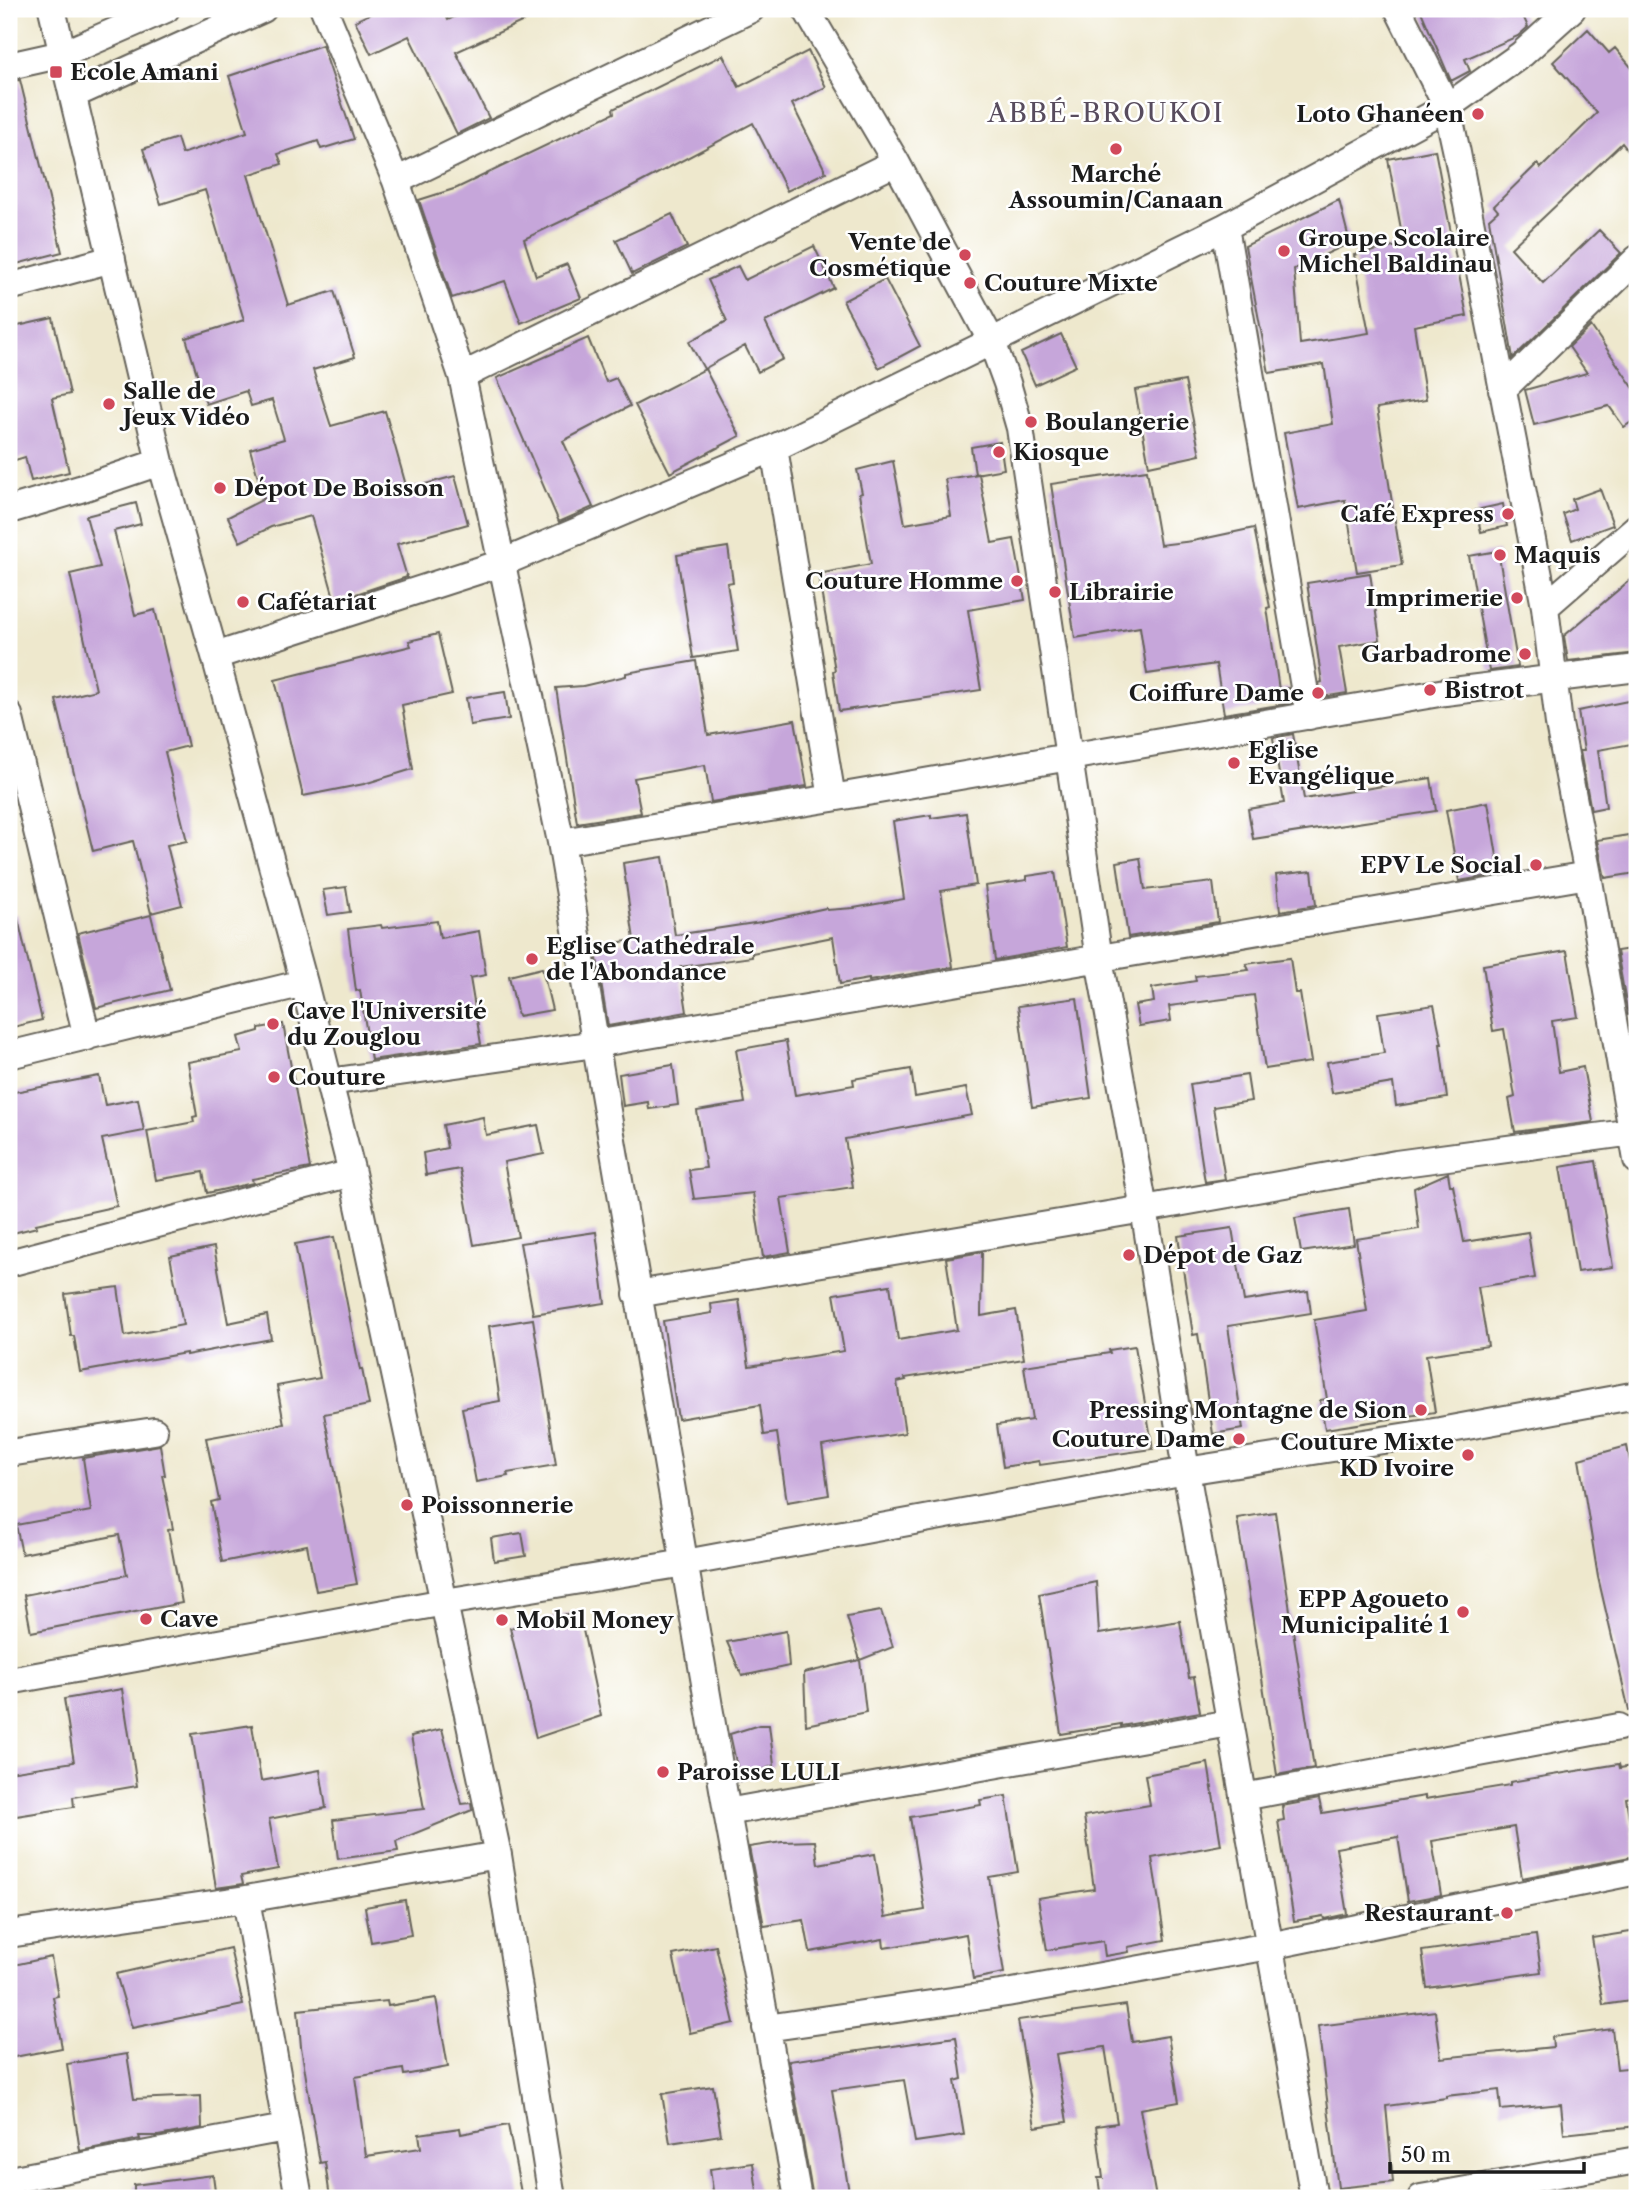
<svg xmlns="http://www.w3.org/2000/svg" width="1646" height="2207" font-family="'Libre Caslon Text',serif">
  <rect width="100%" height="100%" fill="#fff"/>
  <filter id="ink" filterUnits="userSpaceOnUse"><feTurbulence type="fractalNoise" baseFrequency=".0143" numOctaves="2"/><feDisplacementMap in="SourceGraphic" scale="14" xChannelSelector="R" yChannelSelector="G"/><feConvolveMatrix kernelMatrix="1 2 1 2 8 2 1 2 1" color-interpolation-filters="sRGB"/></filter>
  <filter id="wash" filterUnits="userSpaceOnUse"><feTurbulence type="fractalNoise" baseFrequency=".00686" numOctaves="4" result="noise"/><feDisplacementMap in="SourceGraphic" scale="28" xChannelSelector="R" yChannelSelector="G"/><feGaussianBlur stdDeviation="1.57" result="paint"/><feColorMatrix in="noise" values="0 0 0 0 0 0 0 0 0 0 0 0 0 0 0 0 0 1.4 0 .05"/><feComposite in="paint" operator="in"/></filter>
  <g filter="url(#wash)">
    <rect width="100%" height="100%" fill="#eee8cd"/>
    <g id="blocks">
      <!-- building -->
      <path fill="#c6a6da" d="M 380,9 L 443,9 L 448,20 L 471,9 L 550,9 L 456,52 L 489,118 L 457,134 L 409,36 L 371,54 L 355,21 Z
        M 1420,9 L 1520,9 L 1528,27 L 1518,36 L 1465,59 L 1470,71 L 1451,81 Z
        M 1588,29 L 1609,53 L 1615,48 L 1637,74 L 1637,162 L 1622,143 L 1511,248 L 1543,283 L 1599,230 L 1621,253 L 1513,358 L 1489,219 L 1498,211 L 1494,206 L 1537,164 L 1541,168 L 1597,113 L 1553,62 Z
        M 322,45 L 354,139 L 321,149 L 318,141 L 278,154 L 282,164 L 248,175 L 288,305 L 334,291 L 355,357 L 313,370 L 331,426 L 385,411 L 407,489 L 455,476 L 468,524 L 397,544 L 407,577 L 335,601 L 311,516 L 271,527 L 240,542 L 228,517 L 264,499 L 250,449 L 284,439 L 272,400 L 251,406 L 246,391 L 206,404 L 186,338 L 244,320 L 205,190 L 161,204 L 143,149 L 177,138 L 182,154 L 247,132 L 229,76 Z
        M 808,51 L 826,87 L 792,104 L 826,172 L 787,191 L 753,123 L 615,196 L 524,239 L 536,276 L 567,264 L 581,298 L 521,323 L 505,281 L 452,298 L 419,200 L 457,188 L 614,113 L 613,109 L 723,55 L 739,87 Z
        M 20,80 L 62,252 L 9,266 L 9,81 Z
        M 1435,150 L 1467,316 L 1414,326 L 1426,400 L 1377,408 L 1402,565 L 1357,572 L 1345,500 L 1298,509 L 1284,433 L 1333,424 L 1324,364 L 1269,373 L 1245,246 L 1339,200 L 1350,243 L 1294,269 L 1300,344 L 1369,333 L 1354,255 L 1404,245 L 1388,159 Z
        M 672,214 L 687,247 L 632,274 L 616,240 Z
        M 814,246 L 834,288 L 765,322 L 783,359 L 758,372 L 745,346 L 704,369 L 689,342 L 727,321 L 708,280 L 738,266 L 745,280 Z
        M 885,279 L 920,346 L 879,368 L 843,301 Z
        M 53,318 L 70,394 L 52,398 L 69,472 L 31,481 L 25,457 L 9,462 L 9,328 Z
        M 1591,326 L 1637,393 L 1637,418 L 1624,427 L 1609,406 L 1534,425 L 1525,390 L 1587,373 L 1569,347 Z
        M 1061,334 L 1076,366 L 1035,385 L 1021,353 Z
        M 588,338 L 606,382 L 616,378 L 630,406 L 563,441 L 593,507 L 559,522 L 497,378 Z
        M 705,369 L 740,436 L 670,473 L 635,405 Z
        M 1185,381 L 1200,455 L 1149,466 L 1135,390 Z
        M 1000,442 L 1004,469 L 975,474 L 971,447 Z
        M 893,461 L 905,524 L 951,516 L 945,479 L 979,474 L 992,543 L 1014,539 L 1025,600 L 968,610 L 981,690 L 839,711 L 833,671 L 835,670 L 818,574 L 871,564 L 859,494 L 862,493 L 857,470 Z
        M 1147,470 L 1160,545 L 1193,541 L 1254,528 L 1270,607 L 1267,608 L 1279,690 L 1288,688 L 1291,703 L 1224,714 L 1216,664 L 1147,674 L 1140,627 L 1075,638 L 1051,484 Z
        M 1600,489 L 1613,525 L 1572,540 L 1563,514 L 1575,509 L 1572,499 Z
        M 136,503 L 141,524 L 114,531 L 135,615 L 155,610 L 188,746 L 165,752 L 187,841 L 167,845 L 182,905 L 151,913 L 133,841 L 93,851 L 56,700 L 96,690 L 70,574 L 100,567 L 86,516 Z
        M 1503,504 L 1507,526 L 1481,532 L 1476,510 Z
        M 728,547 L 733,582 L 727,583 L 738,651 L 693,658 L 677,555 Z
        M 1498,551 L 1518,667 L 1489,671 L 1469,556 Z
        M 1370,573 L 1380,640 L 1339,647 L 1347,693 L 1322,697 L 1319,683 L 1322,682 L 1307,583 Z
        M 1637,574 L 1637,653 L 1568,661 L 1564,636 Z
        M 438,634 L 452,694 L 402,705 L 413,769 L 364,784 L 303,796 L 275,680 L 411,646 L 409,641 Z
        M 696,661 L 708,735 L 795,720 L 807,786 L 711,802 L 705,765 L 634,778 L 641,813 L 577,823 L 556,688 L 583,686 L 626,676 L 626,673 Z
        M 505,692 L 509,719 L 470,725 L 466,698 Z
        M 1633,700 L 1637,725 L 1637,743 L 1598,750 L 1606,807 L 1591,810 L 1580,751 L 1584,751 L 1578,711 Z
        M 1293,734 L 1304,799 L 1431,778 L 1436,811 L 1253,839 L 1248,809 L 1284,803 L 1273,738 Z
        M 1488,802 L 1500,874 L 1459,881 L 1446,810 Z
        M 966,813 L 976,885 L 941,891 L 953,967 L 869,981 L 869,979 L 840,984 L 833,937 L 752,953 L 752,957 L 680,967 L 687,1012 L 608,1026 L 595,946 L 634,940 L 623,863 L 663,857 L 675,935 L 761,922 L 826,908 L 827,910 L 854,908 L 904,899 L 893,821 L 931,815 L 931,818 Z
        M 1629,835 L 1636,873 L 1605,878 L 1597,840 Z
        M 1140,858 L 1145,890 L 1213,882 L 1218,922 L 1128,937 L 1117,862 Z
        M 1312,871 L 1316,905 L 1280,911 L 1276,875 Z
        M 1055,872 L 1067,947 L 995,960 L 985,886 L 1027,880 L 1027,876 Z
        M 346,887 L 350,912 L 328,915 L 323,890 Z
        M 17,915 L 42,1020 L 9,1028 L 9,916 Z
        M 151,915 L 170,990 L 96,1008 L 78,933 Z
        M 437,921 L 440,938 L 479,931 L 486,975 L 470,978 L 481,1044 L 371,1060 L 360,990 L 356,991 L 348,929 L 381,925 L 382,928 Z
        M 1637,948 L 1637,1014 L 1628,1015 L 1617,951 Z
        M 1567,951 L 1578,1017 L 1552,1021 L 1559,1072 L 1583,1067 L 1593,1122 L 1515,1132 L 1509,1099 L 1515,1097 L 1504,1029 L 1493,1031 L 1483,965 Z
        M 1290,958 L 1295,993 L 1300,993 L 1311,1062 L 1265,1069 L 1254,995 L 1169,1006 L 1171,1021 L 1139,1026 L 1135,1005 L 1154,1002 L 1152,988 L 1196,981 L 1195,976 L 1249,970 L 1246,964 Z
        M 542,968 L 552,1010 L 518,1016 L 509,976 Z
        M 1077,998 L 1091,1098 L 1032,1107 L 1018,1006 Z
        M 1434,1005 L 1442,1044 L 1440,1044 L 1447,1098 L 1396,1106 L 1393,1083 L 1332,1093 L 1327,1062 L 1384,1053 L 1378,1013 Z
        M 283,1024 L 310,1168 L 252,1179 L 253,1183 L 207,1193 L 203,1172 L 156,1180 L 147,1131 L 194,1122 L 193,1117 L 197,1116 L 188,1062 L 242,1052 L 238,1037 L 259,1031 L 259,1028 Z
        M 786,1041 L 795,1095 L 854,1085 L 853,1079 L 911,1069 L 915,1097 L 966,1088 L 972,1115 L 845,1139 L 853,1187 L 781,1198 L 790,1252 L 763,1257 L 753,1193 L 694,1199 L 689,1170 L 706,1168 L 697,1111 L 745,1103 L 736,1050 Z
        M 673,1065 L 678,1105 L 649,1109 L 648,1102 L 623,1106 L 619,1074 Z
        M 1247,1075 L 1251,1101 L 1213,1107 L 1225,1179 L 1205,1182 L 1190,1084 Z
        M 99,1076 L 105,1105 L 138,1099 L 144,1131 L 102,1139 L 117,1206 L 36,1224 L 37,1227 L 9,1234 L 9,1093 Z
        M 483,1117 L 486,1135 L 538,1125 L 544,1154 L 504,1162 L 518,1237 L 474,1245 L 460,1169 L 426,1175 L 423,1153 L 447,1148 L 443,1125 Z
        M 1596,1161 L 1613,1267 L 1577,1272 L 1560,1167 Z
        M 1448,1173 L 1450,1185 L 1453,1185 L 1464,1242 L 1528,1232 L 1535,1278 L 1478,1287 L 1488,1346 L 1426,1355 L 1435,1412 L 1325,1429 L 1320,1400 L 1327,1399 L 1314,1320 L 1367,1311 L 1356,1239 L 1419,1229 L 1414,1188 Z
        M 1349,1209 L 1354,1244 L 1301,1252 L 1295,1218 Z
        M 1232,1228 L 1244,1301 L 1308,1291 L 1311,1313 L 1228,1326 L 1243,1429 L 1213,1434 L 1198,1334 L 1193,1335 L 1178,1236 Z
        M 596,1232 L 605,1303 L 533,1314 L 520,1243 Z
        M 334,1237 L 360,1370 L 362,1369 L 369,1405 L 324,1414 L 357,1584 L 316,1591 L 307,1545 L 222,1562 L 211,1502 L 219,1500 L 206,1438 L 284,1424 L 277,1386 L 320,1378 L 295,1244 Z
        M 214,1247 L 228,1323 L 267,1315 L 271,1339 L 186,1355 L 186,1353 L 80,1372 L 74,1336 L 71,1336 L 65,1294 L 118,1287 L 125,1336 L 183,1325 L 170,1256 Z
        M 982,1252 L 981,1316 L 1016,1310 L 1024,1359 L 905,1378 L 906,1380 L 897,1382 L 905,1433 L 822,1446 L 829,1495 L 787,1502 L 777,1433 L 764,1435 L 760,1405 L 678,1419 L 663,1321 L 712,1313 L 711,1304 L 739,1300 L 749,1366 L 844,1351 L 834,1294 L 890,1285 L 898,1340 L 957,1330 L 946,1258 Z
        M 533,1319 L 556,1465 L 507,1473 L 508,1476 L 476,1482 L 462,1408 L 500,1401 L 489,1326 Z
        M 1135,1346 L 1153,1449 L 1040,1465 L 1039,1461 L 1003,1467 L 997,1425 L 1032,1420 L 1024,1366 L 1110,1353 L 1109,1350 Z
        M 160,1445 L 165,1475 L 162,1475 L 173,1529 L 168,1530 L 182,1603 L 31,1632 L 24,1595 L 127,1575 L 119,1535 L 22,1554 L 16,1525 L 91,1511 L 83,1458 Z
        M 1627,1446 L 1637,1496 L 1637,1710 L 1629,1711 L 1598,1577 L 1579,1459 Z
        M 1275,1512 L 1314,1768 L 1277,1775 L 1237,1518 Z
        M 522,1533 L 526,1556 L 494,1561 L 491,1538 Z
        M 1096,1582 L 1099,1634 L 1180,1621 L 1189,1678 L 1194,1677 L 1200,1712 L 1121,1726 L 1121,1724 L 1061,1734 L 1039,1594 Z
        M 579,1611 L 601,1716 L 536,1738 L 510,1628 Z
        M 881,1611 L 893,1647 L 860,1660 L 847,1617 Z
        M 786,1631 L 789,1666 L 742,1676 L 727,1642 Z
        M 860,1660 L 866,1712 L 806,1725 L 804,1673 Z
        M 122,1689 L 137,1786 L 73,1797 L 74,1807 L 16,1816 L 9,1772 L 74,1762 L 64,1699 Z
        M 252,1725 L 261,1781 L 320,1770 L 326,1808 L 269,1819 L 278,1869 L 241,1876 L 243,1884 L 216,1888 L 192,1734 Z
        M 759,1725 L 769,1725 L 774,1765 L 740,1781 L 730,1734 Z
        M 442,1729 L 462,1804 L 471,1803 L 472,1810 L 396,1841 L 398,1851 L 338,1859 L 333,1820 L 424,1809 L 411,1736 Z
        M 1208,1763 L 1221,1845 L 1152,1858 L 1165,1940 L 1128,1947 L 1129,1952 L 1105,1956 L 1103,1941 L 1047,1950 L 1038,1898 L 1094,1889 L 1084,1816 L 1150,1805 L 1145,1775 Z
        M 1619,1764 L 1620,1768 L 1637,1765 L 1637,1796 L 1626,1798 L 1635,1856 L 1522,1878 L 1514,1827 L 1432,1841 L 1441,1895 L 1408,1901 L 1398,1837 L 1336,1848 L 1347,1914 L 1324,1919 L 1323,1916 L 1294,1921 L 1278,1821 L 1284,1820 L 1282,1806 L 1319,1799 L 1322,1813 L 1425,1796 L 1425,1799 L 1510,1785 L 1510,1782 Z
        M 1006,1796 L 1018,1872 L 989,1877 L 1004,1973 L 973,1979 L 966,1934 L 884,1948 L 883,1939 L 810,1952 L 804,1920 L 764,1926 L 749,1847 L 782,1842 L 815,1841 L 818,1864 L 875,1854 L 885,1917 L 925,1910 L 910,1817 L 981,1805 L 980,1800 Z
        M 405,1900 L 411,1935 L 371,1942 L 365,1907 Z
        M 1637,1931 L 1637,2000 L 1603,2005 L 1592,1938 Z
        M 1536,1935 L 1541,1972 L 1427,1988 L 1422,1951 Z
        M 716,1946 L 734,2023 L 690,2033 L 673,1955 Z
        M 230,1948 L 243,2005 L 132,2028 L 116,1974 Z
        M 51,1957 L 58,1996 L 53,1997 L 62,2048 L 9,2058 L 9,1966 Z
        M 436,1998 L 448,2067 L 404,2075 L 403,2069 L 355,2077 L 366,2156 L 421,2148 L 419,2134 L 460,2128 L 461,2134 L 508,2125 L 522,2198 L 330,2198 L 325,2162 L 320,2163 L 301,2047 L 298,2010 L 387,2001 L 388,2006 Z
        M 1126,2005 L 1132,2042 L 1168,2036 L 1179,2102 L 1140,2109 L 1156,2198 L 1101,2198 L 1098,2178 L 1103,2178 L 1096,2126 L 1117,2123 L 1105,2047 L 1056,2054 L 1067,2122 L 1035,2127 L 1018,2020 Z
        M 1435,2011 L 1441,2058 L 1553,2047 L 1552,2037 L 1612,2029 L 1617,2069 L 1637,2067 L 1637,2126 L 1564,2134 L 1561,2104 L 1501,2110 L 1499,2090 L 1446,2096 L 1446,2098 L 1386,2106 L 1393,2182 L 1338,2188 L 1318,2026 Z
        M 956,2037 L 962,2079 L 955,2081 L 964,2135 L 915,2142 L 904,2080 L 832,2090 L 850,2198 L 813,2198 L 789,2061 Z
        M 127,2054 L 134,2099 L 201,2096 L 202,2128 L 158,2136 L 139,2136 L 140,2139 L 80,2151 L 67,2064 Z
        M 713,2086 L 721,2135 L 670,2143 L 662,2094 Z
        M 753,2163 L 758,2198 L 714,2198 L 710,2169 Z
        M 213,2175 L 216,2198 L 134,2198 L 134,2185 Z"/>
    </g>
  </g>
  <g filter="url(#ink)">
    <use href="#blocks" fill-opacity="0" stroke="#66635a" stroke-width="2"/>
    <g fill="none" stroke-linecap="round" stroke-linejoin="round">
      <!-- minor casing -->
      <g stroke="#66635a" stroke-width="30">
        <path id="minor" d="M 52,9 L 160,462 L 215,656 L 304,983 L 352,1173 L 498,1855 L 552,2198
          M 324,9 L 396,181 L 462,376 L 561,842 L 727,1812 L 798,2198
          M 806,9 L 896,162 L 992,342 L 1007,383 L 1020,428 L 1099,959 L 1144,1209 L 1186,1471 L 1314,2198
          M 1398,9 L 1447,107 L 1457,153 L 1545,607 L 1559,724 L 1588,875 L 1637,1160
          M 9,66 L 63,54 L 166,9
          M 73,95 L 263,9
          M 396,181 L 751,9
          M 1225,227 L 1309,716
          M 9,287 L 112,259
          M 462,376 L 896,162
          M 1502,390 L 1637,259
          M 774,448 L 832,798
          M 9,510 L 80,489 L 160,462
          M 1545,607 L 1637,527
          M 215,656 L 502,563 L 774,448 L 1225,227 L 1447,107 L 1522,54 L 1572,9
          M 9,715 L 87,1037
          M 561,842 L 832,798 L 1445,692 L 1637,668
          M 9,1055 L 304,983
          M 329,1082 L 595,1044 L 1588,875
          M 9,1263 L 352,1173
          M 637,1294 L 1144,1209 L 1396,1164 L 1633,1132
          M 9,1453 L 154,1431
          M 9,1681 L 445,1602 L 685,1563 L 1186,1471 L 1440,1431 L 1637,1395
          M 1243,1797 L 1619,1727
          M 727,1812 L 1230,1723
          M 246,1899 L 299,2198
          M 9,1934 L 246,1899 L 498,1855
          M 766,2028 L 1007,1993 L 1269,1946 L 1637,1871
          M 9,2180 L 285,2128
          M 1421,2198 L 1637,2160"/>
      </g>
      <!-- minor -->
      <use href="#minor" stroke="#fff" stroke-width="26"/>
    </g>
  </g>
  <!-- markers -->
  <g fill="#d1495b" stroke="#fff" stroke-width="2.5">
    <rect x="49" y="65" width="14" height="14" rx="3.5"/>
    <circle cx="1478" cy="114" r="7"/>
    <circle cx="1116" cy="149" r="7"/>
    <circle cx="1284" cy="251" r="7"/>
    <circle cx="965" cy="255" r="7"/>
    <circle cx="970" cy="283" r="7"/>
    <circle cx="109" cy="404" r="7"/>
    <circle cx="1031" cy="422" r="7"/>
    <circle cx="999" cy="452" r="7"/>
    <circle cx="220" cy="488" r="7"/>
    <circle cx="1508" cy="514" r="7"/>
    <circle cx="1500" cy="555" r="7"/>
    <circle cx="1017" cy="581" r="7"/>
    <circle cx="1055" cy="592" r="7"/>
    <circle cx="1517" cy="598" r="7"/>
    <circle cx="243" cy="602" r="7"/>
    <circle cx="1525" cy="654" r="7"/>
    <circle cx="1430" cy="690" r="7"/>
    <circle cx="1318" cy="693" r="7"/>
    <circle cx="1234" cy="763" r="7"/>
    <circle cx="1536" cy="865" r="7"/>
    <circle cx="532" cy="959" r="7"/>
    <circle cx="273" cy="1024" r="7"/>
    <circle cx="274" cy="1077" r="7"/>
    <circle cx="1129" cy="1255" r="7"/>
    <circle cx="1421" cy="1410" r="7"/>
    <circle cx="1239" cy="1439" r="7"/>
    <circle cx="1468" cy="1455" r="7"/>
    <circle cx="407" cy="1505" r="7"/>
    <circle cx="1463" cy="1612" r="7"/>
    <circle cx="146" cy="1619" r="7"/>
    <circle cx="502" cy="1620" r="7"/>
    <circle cx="663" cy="1772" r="7"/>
    <circle cx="1507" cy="1913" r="7"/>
  </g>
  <g text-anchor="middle" stroke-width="5" stroke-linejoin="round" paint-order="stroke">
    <!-- poi labels -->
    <g font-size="23" font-weight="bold" fill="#1c1c1c" stroke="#fff" text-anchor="start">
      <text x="70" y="80">Ecole Amani</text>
      <text x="1464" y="122" text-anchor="end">Loto Ghanéen</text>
      <text x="1116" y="182" text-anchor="middle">Marché<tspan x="1116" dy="26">Assoumin/Canaan</tspan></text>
      <text x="1298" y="246">Groupe Scolaire<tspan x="1298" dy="26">Michel Baldinau</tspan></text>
      <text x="951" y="250" text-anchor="end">Vente de<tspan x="951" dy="26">Cosmétique</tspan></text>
      <text x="984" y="291">Couture Mixte</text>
      <text x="123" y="399">Salle de<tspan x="123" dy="26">Jeux Vidéo</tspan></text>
      <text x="1045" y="430">Boulangerie</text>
      <text x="1013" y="460">Kiosque</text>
      <text x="234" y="496">Dépot De Boisson</text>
      <text x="1494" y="522" text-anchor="end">Café Express</text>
      <text x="1514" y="563">Maquis</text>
      <text x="1003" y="589" text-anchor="end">Couture Homme</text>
      <text x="1069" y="600">Librairie</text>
      <text x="1503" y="606" text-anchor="end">Imprimerie</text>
      <text x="257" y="610">Cafétariat</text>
      <text x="1511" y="662" text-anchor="end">Garbadrome</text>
      <text x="1444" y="698">Bistrot</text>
      <text x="1304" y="701" text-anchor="end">Coiffure Dame</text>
      <text x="1248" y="758">Eglise<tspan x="1248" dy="26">Evangélique</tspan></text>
      <text x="1522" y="873" text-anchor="end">EPV Le Social</text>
      <text x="546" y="954">Eglise Cathédrale<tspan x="546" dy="26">de l'Abondance</tspan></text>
      <text x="287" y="1019">Cave l'Université<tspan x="287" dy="26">du Zouglou</tspan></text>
      <text x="288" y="1085">Couture</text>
      <text x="1143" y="1263">Dépot de Gaz</text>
      <text x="1407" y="1418" text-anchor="end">Pressing Montagne de Sion</text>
      <text x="1225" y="1447" text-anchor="end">Couture Dame</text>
      <text x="1454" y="1450" text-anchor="end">Couture Mixte<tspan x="1454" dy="26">KD Ivoire</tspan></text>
      <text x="421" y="1513">Poissonnerie</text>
      <text x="1449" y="1607" text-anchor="end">EPP Agoueto<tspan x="1449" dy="26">Municipalité 1</tspan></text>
      <text x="160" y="1627">Cave</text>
      <text x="516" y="1628">Mobil Money</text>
      <text x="677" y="1780">Paroisse LULI</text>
      <text x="1493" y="1921" text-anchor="end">Restaurant</text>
    </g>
    <!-- quarter labels -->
    <g font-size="26" letter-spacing="2" fill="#584c5e" stroke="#fff">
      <text x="1106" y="122">ABBÉ-BROUKOI</text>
    </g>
  </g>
  <!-- margin -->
  <rect width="1646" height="2207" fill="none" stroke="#fff" stroke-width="35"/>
  <!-- scale -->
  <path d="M1390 2162v10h194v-10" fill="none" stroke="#1c1c1c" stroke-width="3.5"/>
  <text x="1401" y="2162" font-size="21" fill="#1c1c1c" stroke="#ffffff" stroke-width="5" paint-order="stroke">50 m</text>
</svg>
